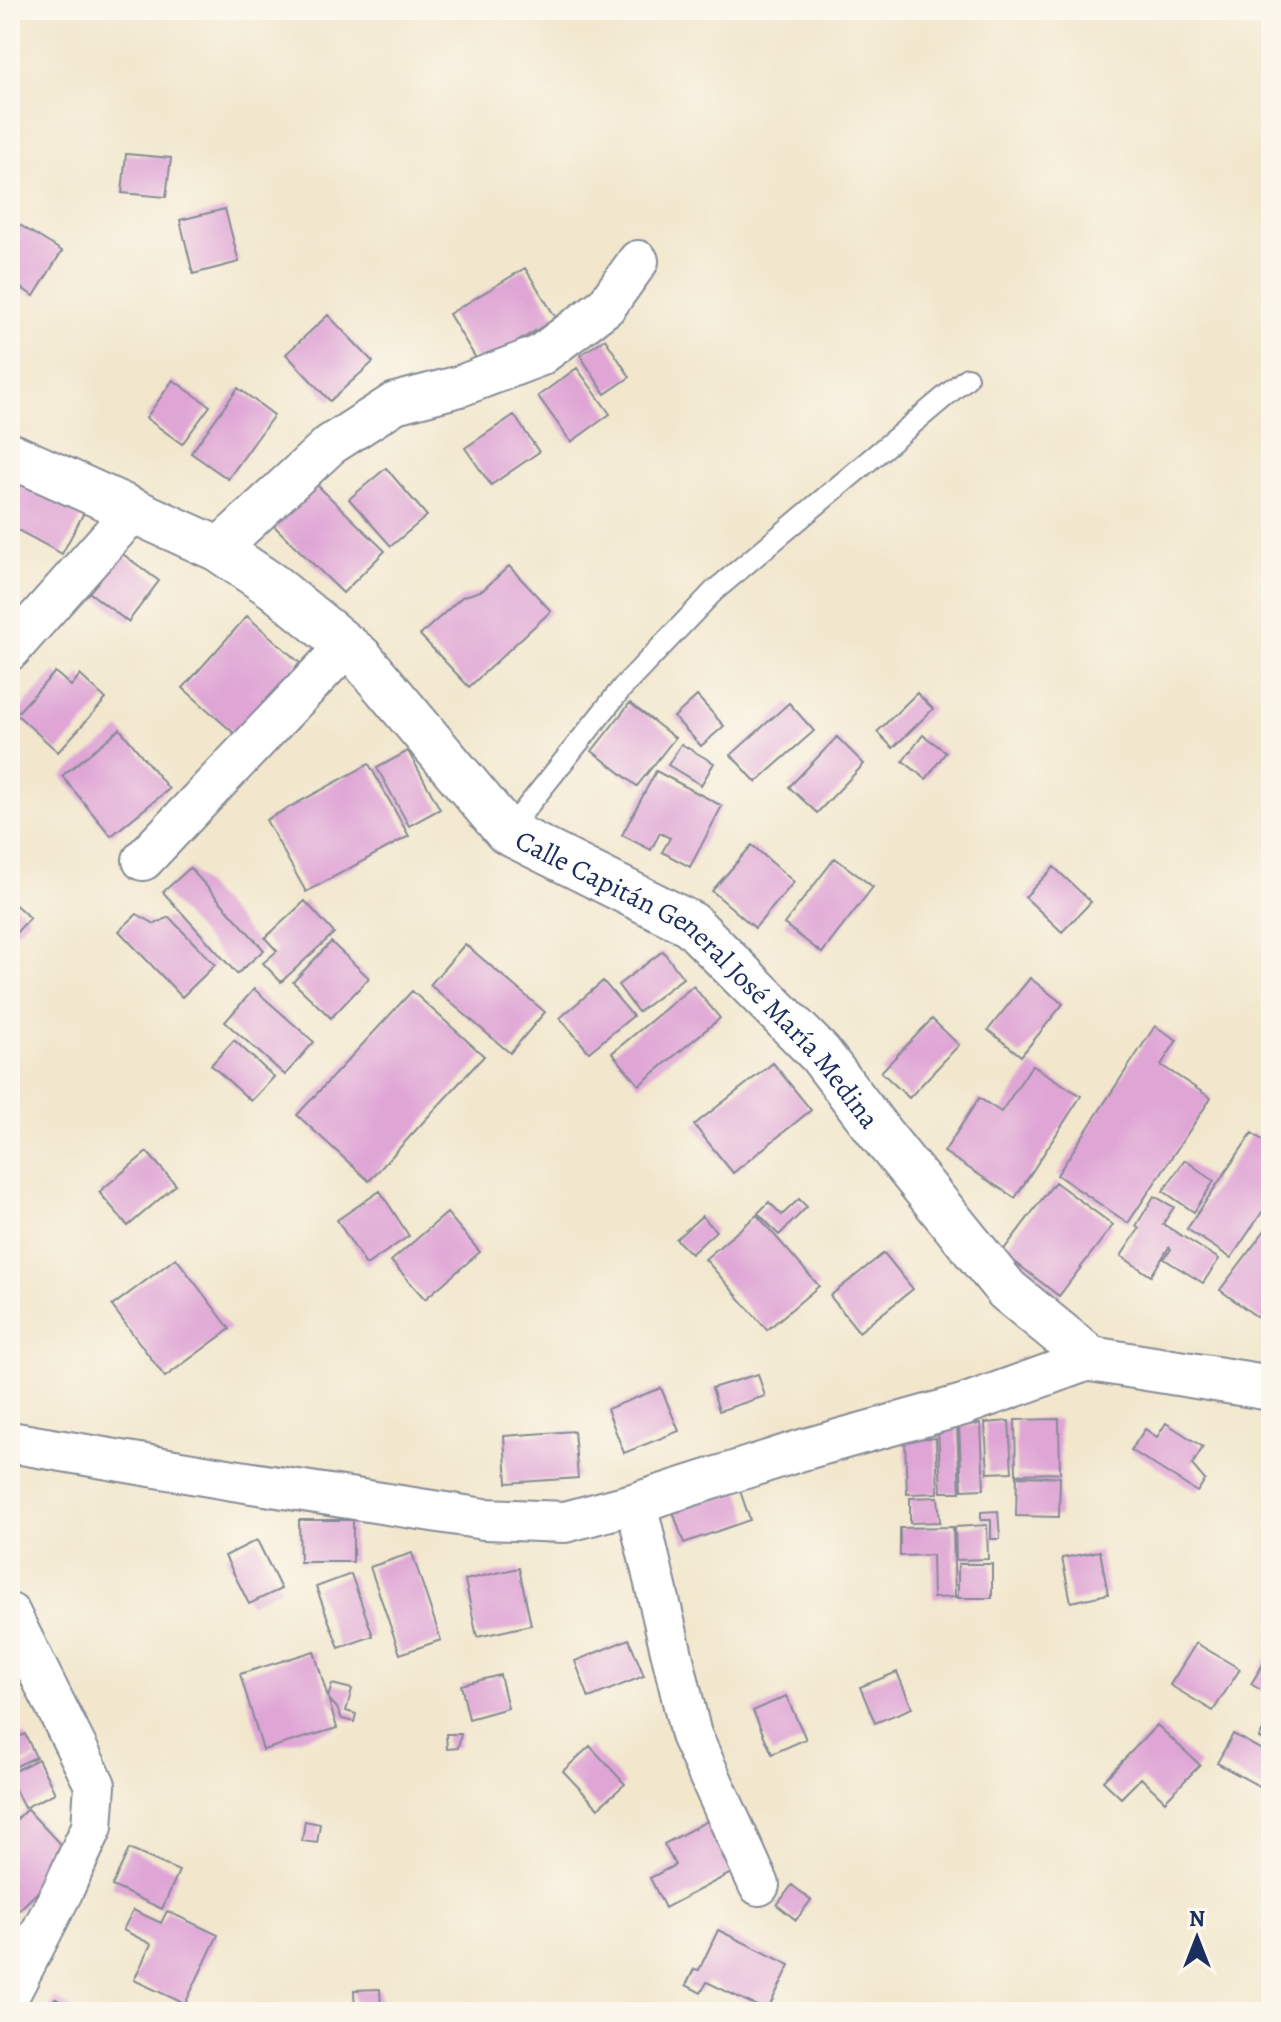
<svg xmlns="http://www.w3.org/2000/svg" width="1281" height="2022" font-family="Alegreya,serif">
  <rect width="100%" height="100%" fill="#fbf7ec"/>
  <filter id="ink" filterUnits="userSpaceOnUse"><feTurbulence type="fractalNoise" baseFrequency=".0125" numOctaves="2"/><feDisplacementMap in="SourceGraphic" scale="16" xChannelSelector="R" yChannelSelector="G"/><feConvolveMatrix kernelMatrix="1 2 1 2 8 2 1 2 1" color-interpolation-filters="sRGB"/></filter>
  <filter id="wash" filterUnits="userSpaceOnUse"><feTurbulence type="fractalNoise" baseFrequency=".006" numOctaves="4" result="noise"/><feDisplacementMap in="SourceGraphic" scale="32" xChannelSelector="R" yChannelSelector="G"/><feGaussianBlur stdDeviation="1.8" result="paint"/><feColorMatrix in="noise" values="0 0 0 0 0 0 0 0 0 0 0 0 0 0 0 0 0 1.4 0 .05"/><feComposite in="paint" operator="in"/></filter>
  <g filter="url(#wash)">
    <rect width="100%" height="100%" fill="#f2e7cd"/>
    <g id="blocks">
      <!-- building -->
      <path fill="#dfa5d5" d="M 126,154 L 171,158 L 166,197 L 122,193 Z
        M 225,209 L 239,262 L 193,274 L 180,220 Z
        M 10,219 L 62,251 L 34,296 L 10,281 Z
        M 525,268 L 556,318 L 480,365 L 449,314 Z
        M 328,315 L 373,362 L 330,401 L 286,354 Z
        M 605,339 L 630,377 L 605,394 L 580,355 Z
        M 577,368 L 610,414 L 571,442 L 538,396 Z
        M 173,380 L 210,406 L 182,444 L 146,418 Z
        M 238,388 L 274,415 L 228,479 L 191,453 Z
        M 514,415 L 539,452 L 491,485 L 465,448 Z
        M 386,468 L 427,516 L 391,546 L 349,499 Z
        M 10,478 L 88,505 L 62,554 L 10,526 Z
        M 314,482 L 385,551 L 343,593 L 272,524 Z
        M 120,552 L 159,581 L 128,622 L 89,592 Z
        M 509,566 L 551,611 L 469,687 L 420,635 L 462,597 L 483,590 Z
        M 247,616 L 300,663 L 236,735 L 183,688 Z
        M 55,672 L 71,686 L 80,675 L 106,699 L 58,752 L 16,714 Z
        M 917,693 L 933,709 L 893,748 L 877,732 Z
        M 697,696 L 724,726 L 701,746 L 674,717 Z
        M 630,703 L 675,738 L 637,786 L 592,751 Z
        M 789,703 L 814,731 L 756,782 L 731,755 Z
        M 120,729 L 169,789 L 111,836 L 62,776 Z
        M 923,735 L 946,752 L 926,779 L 903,761 Z
        M 837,737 L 864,764 L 817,813 L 789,787 Z
        M 681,744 L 714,763 L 701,785 L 668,765 Z
        M 408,751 L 440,809 L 409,826 L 377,768 Z
        M 369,764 L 409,836 L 306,892 L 266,820 Z
        M 656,771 L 722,806 L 690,867 L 662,852 L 670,838 L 660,833 L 651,850 L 622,835 Z
        M 752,845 L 794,882 L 755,928 L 712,891 Z
        M 835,858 L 873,887 L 822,953 L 784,924 Z
        M 1054,867 L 1091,902 L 1062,932 L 1025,897 Z
        M 190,868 L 264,950 L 237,974 L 163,892 Z
        M 10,900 L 30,918 L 10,939 Z
        M 305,901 L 334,933 L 281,982 L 263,963 L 277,951 L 265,938 Z
        M 137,914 L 155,924 L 169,917 L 215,965 L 182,997 L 119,931 Z
        M 331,942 L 369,978 L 331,1018 L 293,982 Z
        M 465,944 L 545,1012 L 510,1053 L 430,985 Z
        M 663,951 L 683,978 L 638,1012 L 618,985 Z
        M 1030,978 L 1063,1004 L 1021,1056 L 988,1030 Z
        M 603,981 L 633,1016 L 589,1052 L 560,1018 Z
        M 693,986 L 720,1018 L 639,1085 L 612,1053 Z
        M 254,989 L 314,1042 L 285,1075 L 225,1022 Z
        M 412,991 L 484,1056 L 369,1181 L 297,1115 Z
        M 932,1019 L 959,1045 L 909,1098 L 881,1072 Z
        M 1155,1026 L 1177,1040 L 1161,1065 L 1211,1098 L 1128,1223 L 1057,1175 Z
        M 234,1040 L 274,1077 L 251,1101 L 211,1065 Z
        M 773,1063 L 811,1110 L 733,1173 L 694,1125 Z
        M 1032,1065 L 1081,1096 L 1015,1198 L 944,1152 L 979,1098 L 1001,1112 Z
        M 1252,1133 L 1271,1146 L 1271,1199 L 1231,1258 L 1187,1229 Z
        M 147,1152 L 176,1185 L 128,1226 L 99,1192 Z
        M 1185,1160 L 1214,1181 L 1194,1212 L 1163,1191 Z
        M 1055,1182 L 1113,1225 L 1059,1296 L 1002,1252 Z
        M 380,1191 L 409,1236 L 366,1265 L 337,1220 Z
        M 1154,1196 L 1174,1207 L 1163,1224 L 1219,1259 L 1203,1283 L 1164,1259 L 1171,1249 L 1169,1247 L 1151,1276 L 1121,1256 L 1139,1229 L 1136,1226 Z
        M 799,1199 L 807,1207 L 779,1235 L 758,1213 L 769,1202 L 782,1215 Z
        M 447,1213 L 480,1252 L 425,1299 L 391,1261 Z
        M 757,1215 L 819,1286 L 767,1330 L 705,1259 Z
        M 702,1216 L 716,1231 L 691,1254 L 676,1239 Z
        M 1271,1222 L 1271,1327 L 1220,1290 Z
        M 884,1253 L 913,1289 L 859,1332 L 830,1296 Z
        M 176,1258 L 230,1329 L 165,1377 L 112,1306 Z
        M 758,1374 L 765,1396 L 719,1411 L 712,1388 Z
        M 661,1388 L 679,1431 L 624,1453 L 607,1409 Z
        M 1059,1419 L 1060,1473 L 1016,1474 L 1015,1420 Z
        M 1009,1421 L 1012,1472 L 988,1473 L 985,1423 Z
        M 1166,1423 L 1203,1447 L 1192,1465 L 1205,1480 L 1197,1492 L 1131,1450 L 1145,1429 L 1157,1437 Z
        M 981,1424 L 984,1489 L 962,1490 L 959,1425 Z
        M 957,1426 L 960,1492 L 941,1492 L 938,1427 Z
        M 574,1431 L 578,1478 L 507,1483 L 504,1436 Z
        M 936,1438 L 938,1493 L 907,1494 L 905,1439 Z
        M 1017,1476 L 1060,1477 L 1059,1517 L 1016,1516 Z
        M 738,1485 L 750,1520 L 684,1543 L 672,1509 Z
        M 938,1497 L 940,1522 L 910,1523 L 910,1498 Z
        M 998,1511 L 1000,1539 L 991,1539 L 991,1520 L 981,1520 L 981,1512 Z
        M 299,1520 L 353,1520 L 353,1562 L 300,1562 Z
        M 987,1525 L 988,1559 L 956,1560 L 955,1527 Z
        M 953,1527 L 955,1597 L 933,1598 L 932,1555 L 900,1556 L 900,1528 Z
        M 257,1540 L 281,1589 L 249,1604 L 225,1556 Z
        M 1100,1551 L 1108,1594 L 1071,1602 L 1062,1558 Z
        M 412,1553 L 441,1640 L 400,1654 L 370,1567 Z
        M 958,1564 L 992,1564 L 992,1598 L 958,1598 Z
        M 519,1568 L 531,1625 L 477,1637 L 465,1580 Z
        M 351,1574 L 373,1636 L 339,1648 L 316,1587 Z
        M 629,1639 L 644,1676 L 589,1698 L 575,1661 Z
        M 1196,1643 L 1240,1669 L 1213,1711 L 1170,1685 Z
        M 314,1651 L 337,1728 L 263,1750 L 240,1674 Z
        M 1271,1651 L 1271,1696 L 1251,1684 Z
        M 897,1672 L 912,1708 L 875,1723 L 860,1687 Z
        M 500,1675 L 508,1708 L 469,1719 L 461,1685 Z
        M 332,1684 L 352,1689 L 346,1711 L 356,1714 L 354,1722 L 342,1719 L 337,1708 L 328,1698 Z
        M 786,1696 L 806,1739 L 772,1754 L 753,1711 Z
        M 1271,1714 L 1271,1744 L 1259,1738 Z
        M 1157,1725 L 1200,1765 L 1165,1801 L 1141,1778 L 1121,1798 L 1103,1781 Z
        M 25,1734 L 36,1757 L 10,1769 L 10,1741 Z
        M 446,1734 L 461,1734 L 458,1748 L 447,1749 Z
        M 1233,1734 L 1271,1755 L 1271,1782 L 1266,1790 L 1217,1763 Z
        M 590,1746 L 625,1784 L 598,1808 L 563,1771 Z
        M 38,1759 L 55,1793 L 24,1808 L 10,1779 L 10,1773 Z
        M 27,1809 L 73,1858 L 18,1911 L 10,1903 L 10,1826 Z
        M 305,1821 L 320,1824 L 317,1843 L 302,1841 Z
        M 707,1821 L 733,1872 L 665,1908 L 650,1878 L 675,1865 L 664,1844 Z
        M 129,1849 L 179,1871 L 162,1909 L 112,1886 Z
        M 792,1885 L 811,1900 L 796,1920 L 777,1905 Z
        M 133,1910 L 161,1923 L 167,1911 L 218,1935 L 185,2004 L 134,1980 L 151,1944 L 123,1930 Z
        M 718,1930 L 790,1965 L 767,2011 L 707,1982 L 701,1993 L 686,1985 L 694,1969 L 699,1970 Z
        M 380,1989 L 381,2010 L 355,2012 L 354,1990 Z
        M 55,1998 L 77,2012 L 46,2012 Z"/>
    </g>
  </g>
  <g filter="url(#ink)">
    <use href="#blocks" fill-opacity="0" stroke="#868b96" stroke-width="2"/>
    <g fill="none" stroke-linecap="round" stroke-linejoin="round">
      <!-- service casing -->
      <g stroke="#868b96" stroke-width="24">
        <path id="service" d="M 507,832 L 622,688 L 714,591 L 967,378"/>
      </g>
      <!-- minor casing -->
      <g stroke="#868b96" stroke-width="44">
        <path id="minor" d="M 218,549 L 330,445 L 395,403 L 460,386 L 539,356 L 606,306 L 638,261
          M 10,650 L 134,510
          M 143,860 L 346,646
          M 10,1442 L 233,1480 L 484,1519 L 565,1522 L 636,1503 L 802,1450 L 963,1405 L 1091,1359
          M 636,1503 L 691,1735 L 759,1885
          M 10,1614 L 95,1785 L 92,1827 L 63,1890 L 10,1993"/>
      </g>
      <!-- tertiary casing -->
      <g stroke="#868b96" stroke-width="48">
        <g id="tertiary">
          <path id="s1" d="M 10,455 L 218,549 L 274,587 L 360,657 L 507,832 L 691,924 L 820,1054 L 880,1133 L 1007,1290 L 1091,1359 L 1271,1388"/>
        </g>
      </g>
      <!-- service -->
      <use href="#service" stroke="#fff" stroke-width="20"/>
      <!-- minor -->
      <use href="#minor" stroke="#fff" stroke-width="40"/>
      <!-- tertiary -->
      <use href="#tertiary" stroke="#fff" stroke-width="44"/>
    </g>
  </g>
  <g text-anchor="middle" stroke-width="6" stroke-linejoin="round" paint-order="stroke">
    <!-- street labels -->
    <g font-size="28" fill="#1b2f5e" stroke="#fbf7ec">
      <text dy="10" stroke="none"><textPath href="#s1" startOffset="880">Calle Capitán General José María Medina</textPath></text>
    </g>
  </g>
  <!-- margin -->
  <rect width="1281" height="2022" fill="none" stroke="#fbf7ec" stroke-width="40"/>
  <!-- north arrow -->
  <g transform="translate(1197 1938)" stroke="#fbf7ec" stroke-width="6" paint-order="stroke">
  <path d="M0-6L14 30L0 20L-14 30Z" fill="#1b2f5e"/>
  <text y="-12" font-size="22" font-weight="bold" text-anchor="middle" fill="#1b2f5e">N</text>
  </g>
</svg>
